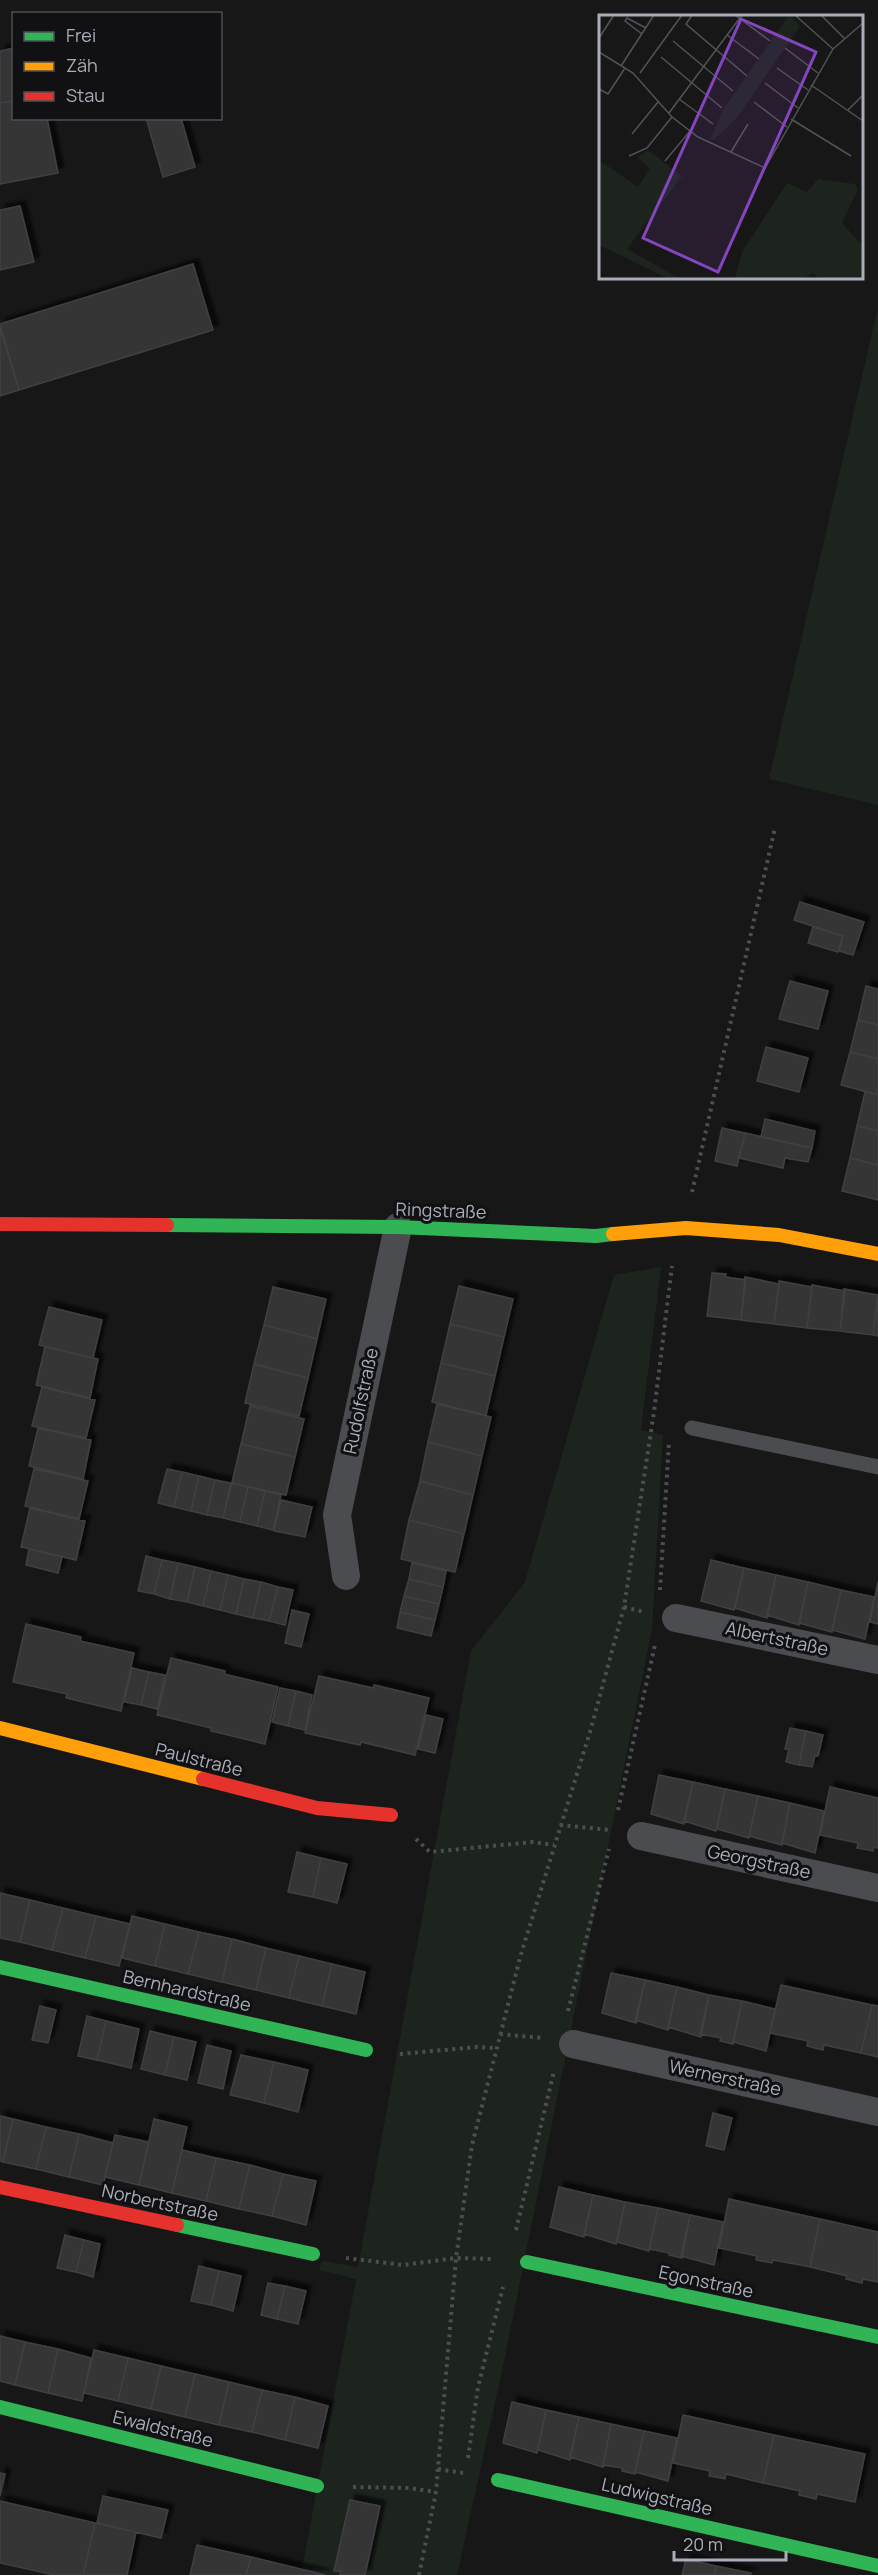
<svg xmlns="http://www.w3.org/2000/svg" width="878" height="2575" font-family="Manrope,sans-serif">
  <defs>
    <filter id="shadow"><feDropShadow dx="5.5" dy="-5.5" stdDeviation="1.5" flood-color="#0009"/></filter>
  </defs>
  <rect width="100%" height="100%" fill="#171717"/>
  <!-- green -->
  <path fill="#1d241e" d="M 878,307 L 878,805 L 769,779 Z
    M 661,1267 L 641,1430 L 663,1435 L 652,1629 L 502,2371 L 457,2575 L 301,2575 L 356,2279 L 319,2270 L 322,2261 L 358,2267 L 471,1651 L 525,1582 L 614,1275 Z"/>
  <!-- building -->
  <path fill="#353536" stroke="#3f4043" stroke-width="1.5" filter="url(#shadow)" d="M 14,48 L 14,101 L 0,103 L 0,51 Z
    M 14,101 L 14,118 L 47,118 L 58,173 L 0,184 L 0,103 Z
    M 146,118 L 181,118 L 195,167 L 163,177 Z
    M 20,206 L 34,262 L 0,270 L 0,210 Z
    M 193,264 L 213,330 L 19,390 L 0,324 Z
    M 0,328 L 19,390 L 0,396 Z
    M 800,902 L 864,922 L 853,955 L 839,951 L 843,936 L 794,920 Z
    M 813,927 L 843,936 L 838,952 L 808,943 Z
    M 790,981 L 828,991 L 818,1029 L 779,1019 Z
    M 866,986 L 878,989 L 878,1025 L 858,1020 Z
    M 858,1020 L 878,1025 L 878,1059 L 850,1052 Z
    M 766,1047 L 808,1058 L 799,1092 L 757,1081 Z
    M 850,1052 L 878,1059 L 878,1095 L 841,1085 Z
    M 865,1092 L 878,1095 L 878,1131 L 857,1126 Z
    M 765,1119 L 815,1131 L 812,1148 L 761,1137 Z
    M 857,1126 L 878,1131 L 878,1165 L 850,1158 Z
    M 722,1128 L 745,1133 L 737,1166 L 715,1161 Z
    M 745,1133 L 812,1148 L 808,1162 L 785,1158 L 783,1168 L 739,1158 Z
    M 850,1158 L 878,1165 L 878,1200 L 842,1191 Z
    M 712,1273 L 726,1274 L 725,1277 L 746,1280 L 741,1320 L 707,1316 Z
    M 745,1277 L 779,1284 L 774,1324 L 741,1320 Z
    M 779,1281 L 812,1287 L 807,1328 L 774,1324 Z
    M 812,1285 L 845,1291 L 840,1331 L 807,1328 Z
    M 459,1286 L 513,1299 L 504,1337 L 450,1324 Z
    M 273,1287 L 326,1299 L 317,1339 L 264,1325 Z
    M 844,1289 L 878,1295 L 873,1335 L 840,1331 Z
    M 878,1297 L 878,1336 L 873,1335 Z
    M 49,1307 L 102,1320 L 93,1358 L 39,1345 Z
    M 450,1324 L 504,1337 L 495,1376 L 441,1363 Z
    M 264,1325 L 317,1339 L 308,1378 L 254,1364 Z
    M 45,1347 L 98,1359 L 90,1398 L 36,1385 Z
    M 441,1363 L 495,1376 L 486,1415 L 432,1402 Z
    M 254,1364 L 308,1378 L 299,1416 L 245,1403 Z
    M 42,1387 L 95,1400 L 86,1438 L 32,1426 Z
    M 437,1404 L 491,1417 L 482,1456 L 428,1442 Z
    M 250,1406 L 304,1419 L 295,1457 L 241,1444 Z
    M 38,1428 L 91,1440 L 83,1479 L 29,1466 Z
    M 428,1442 L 482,1456 L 473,1495 L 420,1481 Z
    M 241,1444 L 295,1457 L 286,1495 L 232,1483 Z
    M 34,1469 L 88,1481 L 79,1519 L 25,1506 Z
    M 167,1469 L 182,1472 L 174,1507 L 158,1503 Z
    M 182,1472 L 199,1476 L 191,1511 L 174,1507 Z
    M 199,1476 L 215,1480 L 207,1515 L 191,1511 Z
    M 215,1480 L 231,1483 L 223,1518 L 207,1515 Z
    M 420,1481 L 473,1495 L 464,1534 L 409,1520 Z
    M 232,1483 L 248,1487 L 240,1522 L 223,1518 Z
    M 248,1487 L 265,1491 L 257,1526 L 240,1522 Z
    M 265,1491 L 281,1495 L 273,1530 L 257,1526 Z
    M 281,1500 L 312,1507 L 305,1537 L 274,1531 Z
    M 30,1508 L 85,1521 L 76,1560 L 21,1547 Z
    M 409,1520 L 464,1534 L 455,1572 L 401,1559 Z
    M 29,1549 L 62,1557 L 58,1573 L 26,1565 Z
    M 146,1556 L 162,1560 L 154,1594 L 138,1591 Z
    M 162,1560 L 178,1563 L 170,1599 L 154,1594 Z
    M 711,1560 L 744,1568 L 734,1610 L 701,1601 Z
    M 178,1563 L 195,1567 L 187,1602 L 170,1599 Z
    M 412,1563 L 446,1571 L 443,1587 L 409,1579 Z
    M 195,1567 L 211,1571 L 203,1606 L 187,1602 Z
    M 744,1568 L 776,1575 L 767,1618 L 735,1608 Z
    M 211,1571 L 228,1575 L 220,1610 L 203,1606 Z
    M 228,1575 L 244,1579 L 236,1614 L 220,1610 Z
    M 776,1575 L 808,1582 L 799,1625 L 767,1615 Z
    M 244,1579 L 261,1582 L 253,1618 L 236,1614 Z
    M 409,1579 L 443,1587 L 439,1604 L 404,1596 Z
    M 261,1582 L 278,1587 L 269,1621 L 253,1618 Z
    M 808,1582 L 841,1590 L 832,1632 L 799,1623 Z
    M 878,1582 L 878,1624 L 870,1622 Z
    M 278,1587 L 293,1590 L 285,1625 L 269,1621 Z
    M 841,1590 L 874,1597 L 865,1639 L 832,1630 Z
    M 404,1596 L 439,1604 L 435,1620 L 400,1612 Z
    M 292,1610 L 309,1614 L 301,1647 L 285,1643 Z
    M 400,1612 L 435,1620 L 431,1636 L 397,1628 Z
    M 26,1624 L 81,1637 L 80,1641 L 134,1653 L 121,1711 L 66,1698 L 67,1694 L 13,1682 Z
    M 171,1658 L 225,1671 L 224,1674 L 278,1687 L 265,1744 L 211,1731 L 211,1728 L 157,1715 Z
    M 132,1668 L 149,1672 L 141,1705 L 124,1702 Z
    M 149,1672 L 165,1675 L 157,1709 L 141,1705 Z
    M 319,1676 L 373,1688 L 374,1685 L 429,1698 L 415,1755 L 361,1742 L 360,1745 L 305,1733 Z
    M 280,1688 L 296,1691 L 288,1726 L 272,1722 Z
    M 296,1691 L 312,1695 L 305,1730 L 288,1726 Z
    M 426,1715 L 443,1719 L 435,1753 L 418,1749 Z
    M 790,1728 L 806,1731 L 799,1765 L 786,1762 L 789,1749 L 785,1749 Z
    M 806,1731 L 823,1735 L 818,1756 L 815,1756 L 812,1767 L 799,1765 Z
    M 659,1775 L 693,1782 L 684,1824 L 651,1814 Z
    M 693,1782 L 725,1789 L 716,1831 L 684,1821 Z
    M 830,1787 L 878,1798 L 878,1848 L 874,1847 L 873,1851 L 857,1848 L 858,1843 L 820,1835 Z
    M 725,1789 L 758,1796 L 749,1838 L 717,1829 Z
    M 758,1796 L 790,1803 L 782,1845 L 749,1836 Z
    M 790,1803 L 824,1811 L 815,1853 L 782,1843 Z
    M 297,1852 L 321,1858 L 313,1897 L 288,1892 Z
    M 321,1858 L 347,1864 L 337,1903 L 313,1897 Z
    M 0,1893 L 30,1900 L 20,1942 L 0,1938 Z
    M 30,1900 L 63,1908 L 52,1950 L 20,1942 Z
    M 63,1908 L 96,1916 L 85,1958 L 52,1950 Z
    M 96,1916 L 130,1924 L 119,1966 L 85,1958 Z
    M 132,1916 L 165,1924 L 155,1966 L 122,1958 Z
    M 165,1924 L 199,1932 L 188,1974 L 155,1966 Z
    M 199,1932 L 232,1939 L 222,1982 L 188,1974 Z
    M 232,1939 L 266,1948 L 256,1990 L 222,1982 Z
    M 266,1948 L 299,1956 L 289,1998 L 256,1990 Z
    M 299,1956 L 332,1964 L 322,2006 L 289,1998 Z
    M 332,1964 L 365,1972 L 356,2014 L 322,2006 Z
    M 611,1973 L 645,1980 L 636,2023 L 602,2013 Z
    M 645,1980 L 677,1987 L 668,2030 L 635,2020 Z
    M 781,1985 L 872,2005 L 861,2053 L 824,2045 L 823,2050 L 807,2046 L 808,2041 L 770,2033 Z
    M 677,1987 L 709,1995 L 701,2037 L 668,2027 Z
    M 709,1995 L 742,2001 L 733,2044 L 720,2041 L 721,2038 L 700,2034 Z
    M 742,2001 L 775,2009 L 766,2051 L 733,2042 Z
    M 872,2005 L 878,2006 L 878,2057 L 861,2053 Z
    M 40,2006 L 56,2010 L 48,2043 L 32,2040 Z
    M 87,2016 L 106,2021 L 97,2060 L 78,2056 Z
    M 106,2021 L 139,2029 L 131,2068 L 97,2060 Z
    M 150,2031 L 174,2037 L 165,2075 L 141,2069 Z
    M 174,2037 L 196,2042 L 187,2080 L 165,2075 Z
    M 207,2045 L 231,2051 L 223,2089 L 198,2083 Z
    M 241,2055 L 274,2062 L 264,2103 L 230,2095 Z
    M 274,2062 L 308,2070 L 298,2112 L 264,2103 Z
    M 713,2113 L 732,2118 L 724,2150 L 706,2146 Z
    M 0,2116 L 13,2119 L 3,2162 L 0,2161 Z
    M 13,2119 L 46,2127 L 36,2169 L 3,2162 Z
    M 154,2119 L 187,2127 L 172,2193 L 139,2185 Z
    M 46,2127 L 79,2134 L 69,2177 L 36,2169 Z
    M 79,2134 L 113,2143 L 103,2185 L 69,2177 Z
    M 115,2135 L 149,2142 L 139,2185 L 105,2177 Z
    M 182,2150 L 216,2158 L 206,2201 L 172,2193 Z
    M 216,2158 L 250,2165 L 239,2209 L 206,2201 Z
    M 250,2165 L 283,2174 L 272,2216 L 239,2209 Z
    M 283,2174 L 316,2181 L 306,2225 L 272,2216 Z
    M 559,2187 L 593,2195 L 584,2237 L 550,2227 Z
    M 593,2195 L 625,2202 L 616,2244 L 584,2234 Z
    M 729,2199 L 820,2219 L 810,2267 L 773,2260 L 772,2263 L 756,2260 L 757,2256 L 719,2248 Z
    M 625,2202 L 658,2208 L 649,2251 L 617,2242 Z
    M 658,2208 L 690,2215 L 682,2258 L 669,2255 L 669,2253 L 649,2249 Z
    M 690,2215 L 723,2222 L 714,2265 L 681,2256 Z
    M 820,2219 L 878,2232 L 878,2282 L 863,2279 L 862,2283 L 846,2279 L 847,2276 L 810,2267 Z
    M 65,2235 L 84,2240 L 76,2272 L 57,2268 Z
    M 84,2240 L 100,2244 L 93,2277 L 76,2272 Z
    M 199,2266 L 219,2271 L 211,2305 L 191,2301 Z
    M 219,2271 L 241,2276 L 233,2311 L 211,2305 Z
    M 268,2283 L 285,2286 L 277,2319 L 261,2315 Z
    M 285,2286 L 306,2291 L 298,2324 L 277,2319 Z
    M 0,2336 L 25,2342 L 15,2385 L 0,2381 Z
    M 25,2342 L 58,2349 L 48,2393 L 15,2385 Z
    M 58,2349 L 91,2358 L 82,2401 L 48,2393 Z
    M 94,2350 L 128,2358 L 118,2401 L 84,2393 Z
    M 128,2358 L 161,2366 L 151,2409 L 118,2401 Z
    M 161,2366 L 195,2374 L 185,2417 L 151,2409 Z
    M 195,2374 L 229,2382 L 219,2425 L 185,2417 Z
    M 229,2382 L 262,2390 L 252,2432 L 219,2425 Z
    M 262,2390 L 295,2397 L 285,2440 L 252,2432 Z
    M 295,2397 L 328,2406 L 318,2448 L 285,2440 Z
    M 512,2402 L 546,2410 L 537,2453 L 503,2443 Z
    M 546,2410 L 579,2417 L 570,2460 L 538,2450 Z
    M 683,2415 L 774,2435 L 763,2483 L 726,2474 L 725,2479 L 709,2476 L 710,2471 L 673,2463 Z
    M 579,2417 L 611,2424 L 603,2467 L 570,2457 Z
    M 611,2424 L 644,2431 L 635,2474 L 622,2471 L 623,2468 L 603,2465 Z
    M 644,2431 L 677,2438 L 668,2481 L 635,2472 Z
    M 774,2435 L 865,2454 L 855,2502 L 817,2494 L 816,2499 L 799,2495 L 800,2491 L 763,2483 Z
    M 0,2473 L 5,2474 L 0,2496 Z
    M 103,2496 L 168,2510 L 161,2538 L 97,2523 Z
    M 350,2500 L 380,2506 L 365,2575 L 340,2575 L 341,2571 L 334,2571 Z
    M 0,2501 L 95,2523 L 83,2575 L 54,2575 L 0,2563 Z
    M 95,2523 L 136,2532 L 127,2575 L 83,2575 Z
    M 197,2545 L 251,2557 L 246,2575 L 190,2575 Z
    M 251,2557 L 325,2575 L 246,2575 Z
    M 686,2559 L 716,2566 L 715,2575 L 682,2575 Z
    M 716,2566 L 751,2573 L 751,2575 L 715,2575 Z"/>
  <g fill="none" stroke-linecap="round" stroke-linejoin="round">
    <!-- path -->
    <path stroke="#4d4e52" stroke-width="4" stroke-dasharray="3 4.5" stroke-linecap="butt" d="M 692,1192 L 775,828
      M 660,1590 L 669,1442
      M 624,1607 L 644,1612
      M 618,1810 L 655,1645
      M 560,1825 L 610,1830
      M 416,1839 L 430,1852 L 533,1842 L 554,1845
      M 568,2011 L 609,1849
      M 500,2034 L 542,2038
      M 400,2054 L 477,2047 L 496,2048
      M 516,2230 L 554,2071
      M 346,2258 L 403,2265 L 456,2258 L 491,2259
      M 468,2458 L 478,2387 L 503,2287
      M 438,2469 L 463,2473
      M 353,2487 L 409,2488 L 436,2492
      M 419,2575 L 436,2492 L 456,2258 L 472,2145 L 521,1954 L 590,1732 L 624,1607 L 654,1412 L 672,1266"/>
    <!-- lane -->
    <path stroke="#4b4c50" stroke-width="15" d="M 692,1428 L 878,1467"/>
    <!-- street -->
    <path stroke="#4b4c50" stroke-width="28" d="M 346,1576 L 337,1515 L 398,1227
      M 676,1618 L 878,1660
      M 641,1836 L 878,1888
      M 573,2044 L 878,2112"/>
    <!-- fast -->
    <path stroke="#30b455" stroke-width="14" d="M 167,1225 L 398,1227 L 596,1236 L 613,1234
      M 0,1967 L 366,2050
      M 177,2225 L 313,2254
      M 527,2262 L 878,2337
      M 0,2407 L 317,2486
      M 498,2480 L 878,2566"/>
    <!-- slow -->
    <path stroke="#ff9f0a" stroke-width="14" d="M 613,1234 L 686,1228 L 779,1235 L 878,1254
      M 0,1728 L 203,1779"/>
    <!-- jam -->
    <path stroke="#e5322d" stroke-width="14" d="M 0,1224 L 167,1225
      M 203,1779 L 317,1808 L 391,1815
      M 0,2187 L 177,2225"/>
  </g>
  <g text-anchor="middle" stroke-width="6" stroke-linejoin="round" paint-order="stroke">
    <!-- street labels -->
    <g font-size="18" fill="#a8adb8" stroke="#111113">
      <text transform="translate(441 1211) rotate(2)" y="6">Ringstraße</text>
      <text transform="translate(361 1401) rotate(-78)" y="6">Rudolfstraße</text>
      <text transform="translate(777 1639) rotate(12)" y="6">Albertstraße</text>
      <text transform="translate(199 1760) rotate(14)" y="6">Paulstraße</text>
      <text transform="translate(759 1862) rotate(12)" y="6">Georgstraße</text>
      <text transform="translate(187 1991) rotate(13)" y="6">Bernhardstraße</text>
      <text transform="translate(725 2078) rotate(12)" y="6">Wernerstraße</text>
      <text transform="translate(160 2203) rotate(12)" y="6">Norbertstraße</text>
      <text transform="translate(706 2282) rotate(12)" y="6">Egonstraße</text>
      <text transform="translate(163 2429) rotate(14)" y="6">Ewaldstraße</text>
      <text transform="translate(657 2497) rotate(13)" y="6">Ludwigstraße</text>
    </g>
  </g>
  <!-- overview -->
  <g transform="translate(599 15)">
    <rect width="264" height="264" fill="#171717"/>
    <path d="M 190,0 L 201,11 L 175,49 L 178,51 L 174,50 L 142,98 L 115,125 L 111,124 L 125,93 ZM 49,135 L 83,161 L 28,234 L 82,264 L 70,264 L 0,230 L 0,145 L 39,172 L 51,153 L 38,143 ZM 219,164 L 256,169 L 259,174 L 243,208 L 264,231 L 264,264 L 220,264 L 214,258 L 204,264 L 136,264 L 143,237 L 188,168 L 208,177 Z" fill="#1d241e"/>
    <path fill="none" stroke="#515357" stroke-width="1.5" d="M 93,0 L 87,9 L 148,61M 136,0 L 171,26M 196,0 L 234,34M 222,0 L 246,24M 43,19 L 26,6 L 28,3 L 47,13M 128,20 L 160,44M 0,23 L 15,0M 74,26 L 134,76M 186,33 L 219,58M 234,34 L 264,8M 0,37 L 34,58 L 73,102 L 99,122 L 166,153 L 234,34M 62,42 L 123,93M 22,51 L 55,0M 178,53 L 209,75M 41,58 L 83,0M 166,68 L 199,93M 212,70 L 264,106M 0,74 L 9,79 L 26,53M 80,84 L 114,109M 155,87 L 188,112M 249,95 L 264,80M 70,98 L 143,0M 192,104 L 252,141M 33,119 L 59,87M 132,137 L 149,109M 30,141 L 48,133 L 73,102M 66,146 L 91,116"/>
    <path fill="#8446be" fill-opacity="0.15" stroke="#8446be" stroke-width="3" d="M 142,4 L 217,37 L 119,257 L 44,223 Z"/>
    <rect width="264" height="264" fill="none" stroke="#a8adb8" stroke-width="3"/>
  </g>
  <!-- legend -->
  <rect x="12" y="12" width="210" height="108" fill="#111113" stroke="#4d4f55" stroke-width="1.5"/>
  <rect x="24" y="32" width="30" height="9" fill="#30b455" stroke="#4d4f55" stroke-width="1.5"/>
  <text x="66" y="42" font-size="18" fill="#a8adb8">Frei</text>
  <rect x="24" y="62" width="30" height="9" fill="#ff9f0a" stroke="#4d4f55" stroke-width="1.5"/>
  <text x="66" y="72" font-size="18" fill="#a8adb8">Zäh</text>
  <rect x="24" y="92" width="30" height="9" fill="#e5322d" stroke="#4d4f55" stroke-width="1.5"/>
  <text x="66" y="102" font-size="18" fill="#a8adb8">Stau</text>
  <!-- scale -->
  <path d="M674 2551v9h112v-9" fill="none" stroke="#a8adb8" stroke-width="3"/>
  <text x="683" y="2551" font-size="18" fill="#a8adb8" stroke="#111113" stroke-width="4.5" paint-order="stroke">20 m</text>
</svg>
